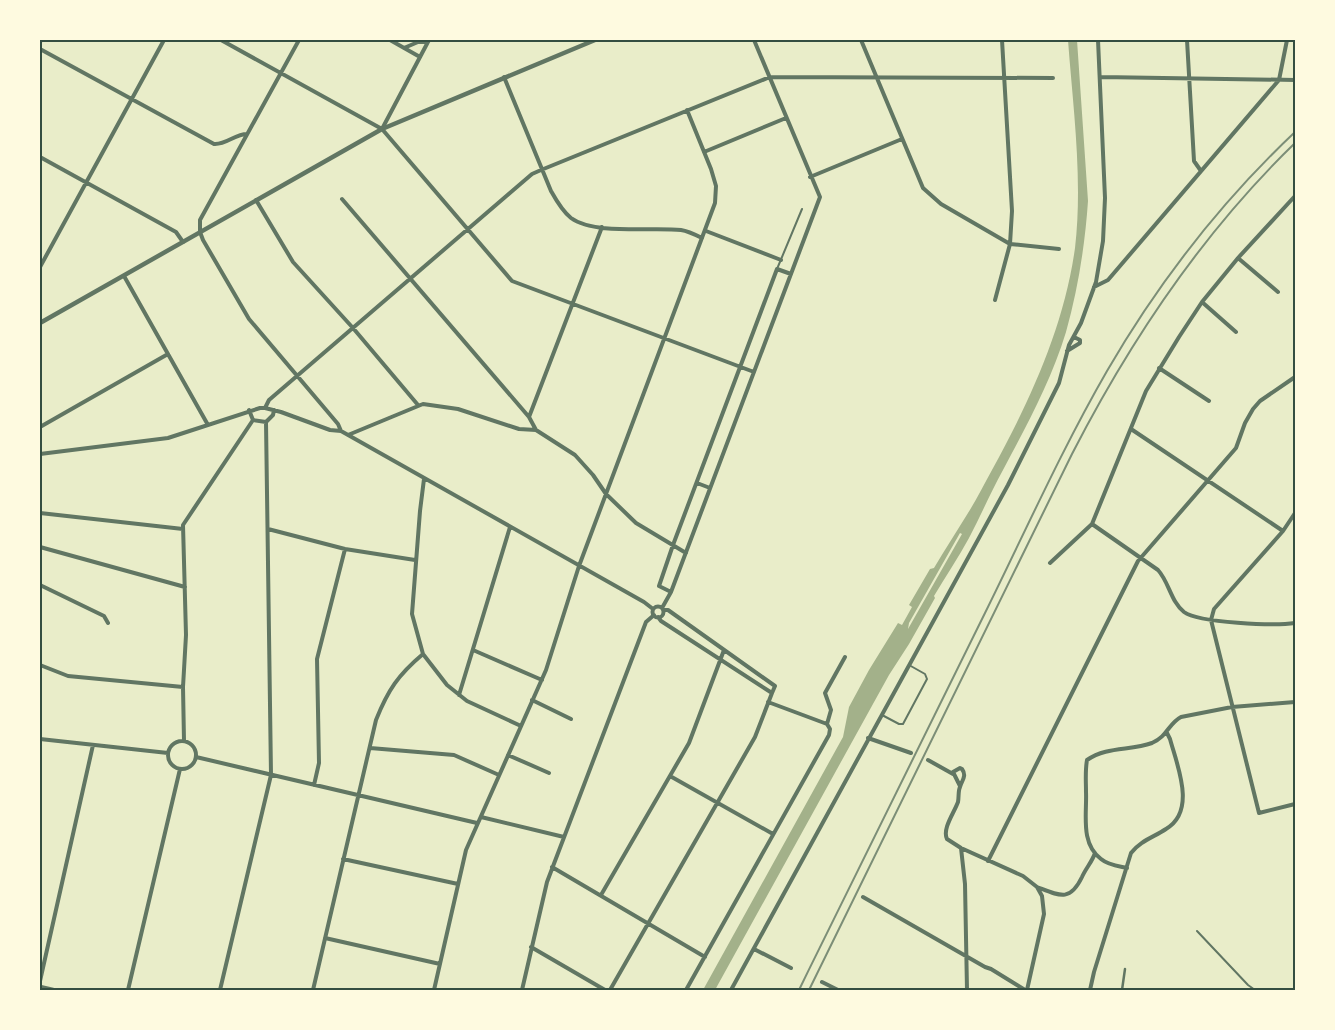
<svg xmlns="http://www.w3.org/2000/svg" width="1335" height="1030" font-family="Jost,sans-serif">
  <rect width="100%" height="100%" fill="#e9edc9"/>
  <!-- water -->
  <path fill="#a3b18a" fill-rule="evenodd" d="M 1068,40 L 1077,40 L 1088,201 C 1085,245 1078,289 1066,332 C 1051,381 1027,425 1003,470 C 991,492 981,515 969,538 C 958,558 946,576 934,596 L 935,598 L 909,644 L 889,675 L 715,990 L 703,990 L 843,737 L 849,707 L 869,670 L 898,623 L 902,625 L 912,607 L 909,605 L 930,569 L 934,568 C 945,549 957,531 968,513 C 977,499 984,484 992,470 C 1030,401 1064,327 1075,248 C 1083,179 1073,108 1068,40 ZM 960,533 L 962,534 L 908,629 L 909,623 Z"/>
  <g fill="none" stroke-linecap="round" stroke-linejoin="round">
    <!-- service -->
    <path stroke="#617663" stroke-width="2" d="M 777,269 L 802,209
      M 882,715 L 899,724 L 903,724 L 927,679 L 925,674 L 909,665
      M 1197,931 L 1248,985 L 1255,990"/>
    <!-- pedestrian -->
    <path stroke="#617663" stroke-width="2.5" d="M 1122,990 L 1125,969"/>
    <!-- minor -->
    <path stroke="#617663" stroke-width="4" d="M 221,40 L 382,129 L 512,281 L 754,372
      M 299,40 L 200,220 L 200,232 L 203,240 L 249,319 L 338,424 L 341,431
      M 390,40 L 420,57
      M 861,40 L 923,188 L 941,204 L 1010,244 L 1059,249
      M 1187,40 L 1194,161 L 1201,171
      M 40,42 L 41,40
      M 404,48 L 418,42 L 428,42
      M 40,49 L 214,144 C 226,145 235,134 247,134
      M 504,77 L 551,191 C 556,200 562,211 571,218 C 594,235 652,227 681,230 C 688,231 696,235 702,238
      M 1101,77 L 1295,80
      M 382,129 L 429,40
      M 704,152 L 786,118
      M 40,157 L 176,232 L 183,242
      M 810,177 L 902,139
      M 342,199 L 529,417
      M 256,200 L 293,262 L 353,328 L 418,405
      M 706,231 L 781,260
      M 1238,258 L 1278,292
      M 40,267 L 164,40
      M 124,276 L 208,425
      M 1094,287 L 1108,280 L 1279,80 L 1287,40
      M 995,300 L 1010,244 L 1012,211 L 1002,40
      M 1202,302 L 1236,332
      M 1067,351 L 1080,343 L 1080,340 L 1074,337
      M 1159,368 L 1209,401
      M 265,408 L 269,400 L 532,174 L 541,170 L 770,77 L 1053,78
      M 249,410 L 253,420 L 266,422 L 273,415 L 274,410
      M 40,427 L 168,354
      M 1131,429 L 1283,531
      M 536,430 L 529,417 L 602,227
      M 348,435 L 423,404 L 458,409 L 519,429 L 536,430 L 575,455 L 593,475 L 606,494 L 636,523 L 686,553
      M 40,454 L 168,438 L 260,408 L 265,408 L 281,412 L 330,430 L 341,431 L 644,602 L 653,609
      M 424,479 L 420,511 L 412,614 L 423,654 L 447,685 L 467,701 L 521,726
      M 697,483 L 710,488
      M 40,513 L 183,529
      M 1295,513 L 1283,531 L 1214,609 L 1211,620 L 1259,813 L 1295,804
      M 1092,524 L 1158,570 C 1169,582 1171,602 1184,612 C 1199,623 1275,626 1295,623
      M 268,529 L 345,549 L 415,560
      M 40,547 L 185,587
      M 1050,563 L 1092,524 L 1146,391 L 1179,337 L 1202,302 L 1238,258 L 1295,196
      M 40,585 L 104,616 L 108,623
      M 671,592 L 659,586 L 673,545 L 777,269 L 791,274
      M652.5 612a5.5 5.5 0 1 1 11 0a5.5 5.5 0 1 1-11 0Z
      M 662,608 L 671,592 L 820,197 L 754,40
      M 663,610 L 668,610 L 775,686 L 772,693
      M 473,650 L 542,680
      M 40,665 L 68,676 L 183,687
      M 459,695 L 510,527
      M 532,700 L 571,719
      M 827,724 L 831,710 L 825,693 L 845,657
      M 868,738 L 911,753
      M 40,739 L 168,753
      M 184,741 L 183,687 L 186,635 L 183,525 L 253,420
      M168 755a14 14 0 1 1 28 0a14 14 0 1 1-28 0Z
      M 370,748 L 454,755 L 499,775
      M 508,755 L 549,773
      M 196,757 L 477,823
      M 928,760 L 953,774
      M 670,776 L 773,834
      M 314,785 L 319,763 L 317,659 L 345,549
      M 960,786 L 953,772 L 960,768 L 962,769 C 967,776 962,780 960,787 C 958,791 959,797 958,802 C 954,813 942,829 947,839 L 961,848 L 1023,876 L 1037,887 L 1042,896 L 1044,914 L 1027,990
      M 481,817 L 564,837
      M 961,848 L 965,884 L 967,990
      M 343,859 L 458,884
      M 988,861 L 1138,561 L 1236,448 L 1245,423 L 1253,409 L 1260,401 L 1295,377
      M 552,867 L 705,957
      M 1127,868 C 1118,866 1108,865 1101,859 C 1080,843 1087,814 1086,792 C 1086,781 1085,771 1087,760 C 1107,746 1130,751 1152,743 C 1168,736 1168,724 1181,717 L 1232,707 L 1295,702
      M 1037,887 C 1060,896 1070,902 1082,877 C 1086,868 1092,862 1095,853
      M 601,895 L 689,743 L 724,650
      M 863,897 L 985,967 L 991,969 L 1025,990
      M 325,938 L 440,964
      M 531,947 L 605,990
      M 754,949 L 791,968
      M 40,981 L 93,745
      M 822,982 L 838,990
      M 128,990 L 180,769
      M 220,990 L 271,775 L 266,422
      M 313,990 L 376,720 C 388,690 398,675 423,654
      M 434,990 L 466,850 L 546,670 L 579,566 L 715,203 L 716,186 L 711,169 L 687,110
      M 522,990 L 547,882 L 646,622 L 654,615
      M 610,990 L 755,737 L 772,693 L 661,621 L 658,617
      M 686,990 L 829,735 L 830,729 L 827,724 L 768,702
      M 731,990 L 1008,485 L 1059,383 L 1069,345 L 1081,323 L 1096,282 L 1103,241 L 1105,198 L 1098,40
      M 1090,990 L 1094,972 L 1131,853 C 1140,841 1154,837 1166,829 C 1197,811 1177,765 1170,739 L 1167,733"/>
    <!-- tertiary -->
    <path stroke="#617663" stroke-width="4.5" d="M 40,323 L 382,129 L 595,40
      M 40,987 L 53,990"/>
    <!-- rail -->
    <path stroke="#7c8e77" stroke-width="2" d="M 799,990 C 860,864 923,739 985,613 C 1025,532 1062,449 1107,371 C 1158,283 1221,202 1295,132
      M 809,990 L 1072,454 C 1131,339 1202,233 1295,143"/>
  </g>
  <!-- border -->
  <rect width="1335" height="1030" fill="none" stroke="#fefae0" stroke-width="82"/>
  <rect x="41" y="41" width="1253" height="948" fill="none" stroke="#344e41" stroke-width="2"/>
</svg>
